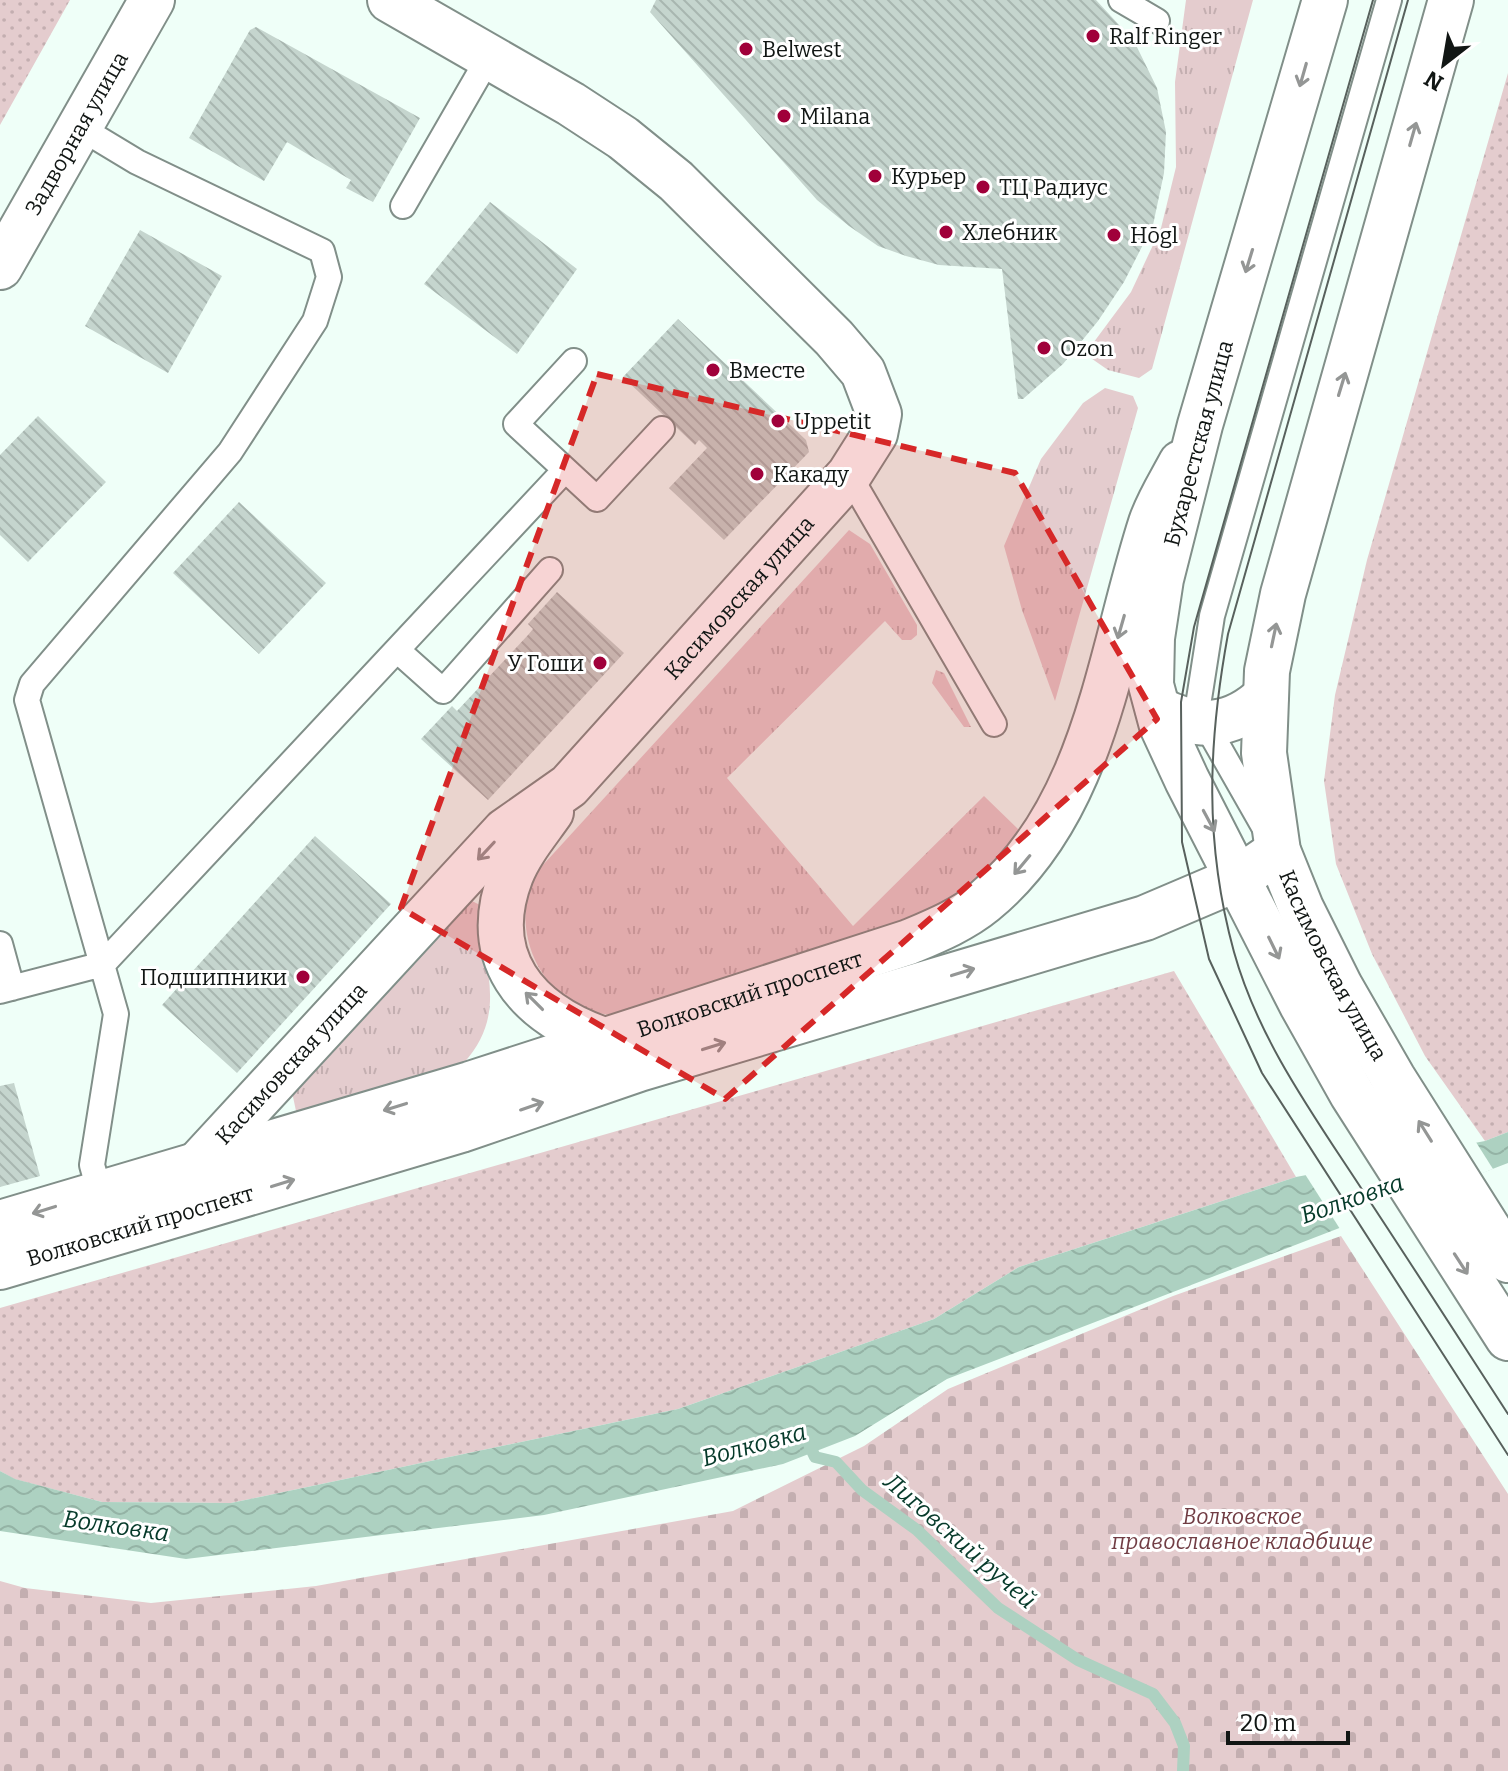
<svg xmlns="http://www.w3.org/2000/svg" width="1508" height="1771" font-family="Bitter,serif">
  <defs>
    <pattern id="grass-tufts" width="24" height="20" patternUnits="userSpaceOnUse" patternTransform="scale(2)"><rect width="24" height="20" fill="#e4ccce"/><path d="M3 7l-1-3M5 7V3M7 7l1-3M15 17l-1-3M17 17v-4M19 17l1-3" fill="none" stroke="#c3aeb0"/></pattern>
    <pattern id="cemetery-stones" width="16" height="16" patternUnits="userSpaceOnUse" patternTransform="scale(2)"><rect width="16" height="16" fill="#e4ccce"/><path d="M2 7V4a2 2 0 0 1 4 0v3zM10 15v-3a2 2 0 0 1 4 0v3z" fill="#c3aeb0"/></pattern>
    <pattern id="park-dots" width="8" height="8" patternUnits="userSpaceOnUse" patternTransform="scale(2)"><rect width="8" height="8" fill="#e4ccce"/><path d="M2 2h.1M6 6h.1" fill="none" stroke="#c3aeb0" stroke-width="1.8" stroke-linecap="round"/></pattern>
    <pattern id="water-waves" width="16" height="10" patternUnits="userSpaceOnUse" patternTransform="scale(2)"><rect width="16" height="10" fill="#add1c1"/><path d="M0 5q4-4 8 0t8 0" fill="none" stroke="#94b3a5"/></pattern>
    <pattern id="building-back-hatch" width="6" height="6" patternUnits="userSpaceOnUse" patternTransform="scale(2)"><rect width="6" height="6" fill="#c5d5ce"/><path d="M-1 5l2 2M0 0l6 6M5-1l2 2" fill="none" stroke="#a8b6b0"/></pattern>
  </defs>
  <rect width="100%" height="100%" fill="#effff8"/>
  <!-- grass -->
  <path fill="url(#grass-tufts)" d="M 1186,0 L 1253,0 L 1152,369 L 1139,378 L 1108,370 L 1085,354 L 1131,292 L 1161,228 L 1176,167 L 1175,82 Z
    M 1105,388 L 1133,396 L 1138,408 L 1055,701 L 1022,610 L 1004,546 L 1041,459 L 1083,403 Z
    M 849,530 L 870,544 L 917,625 L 917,635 L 911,640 L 902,640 L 885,621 L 727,778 L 853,926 L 984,796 L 1019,830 L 990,873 L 929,915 L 620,1016 C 547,1013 509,941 532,877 Z
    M 936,670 L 944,673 L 971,727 L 964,727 L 932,683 Z
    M 470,900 L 480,905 C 482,968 510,1012 463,1064 L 304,1114 L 296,1111 L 292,1092 Z"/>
  <!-- cemetery -->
  <path fill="url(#cemetery-stones)" d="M 1341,1236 L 1508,1494 L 1508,1771 L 0,1771 L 0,1581 L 25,1588 L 151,1603 L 316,1586 L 733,1511 L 864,1446 L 948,1389 L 1173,1296 Z"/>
  <!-- park -->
  <path fill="url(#park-dots)" d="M 0,0 L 70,0 L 0,125 Z
    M 1508,73 L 1508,1132 L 1485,1141 L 1425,1056 L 1372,954 L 1336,864 L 1324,781 L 1335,695 L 1367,560 Z
    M 1174,971 L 1296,1177 L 1019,1267 L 934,1319 L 678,1409 L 231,1503 L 102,1502 L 14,1479 L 0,1471 L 0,1308 Z"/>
  <!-- water -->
  <path fill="url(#water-waves)" d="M 1508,1132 L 1508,1163 L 947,1379 L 855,1436 L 783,1464 L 544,1515 L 186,1559 L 0,1531 L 0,1471 L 15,1479 L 102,1502 L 231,1503 L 678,1409 L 934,1319 L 1019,1267 L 1296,1177 L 1485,1141 Z"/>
  <!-- pier -->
  <path fill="#effff8" d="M 1474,1139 L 1493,1169 L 1340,1229 L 1303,1171 Z"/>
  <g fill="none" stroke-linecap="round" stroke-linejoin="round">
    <!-- stream -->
    <path stroke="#add1c1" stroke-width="12" d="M 806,1438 L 815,1457 L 836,1462 L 862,1490 L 917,1530 L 998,1608 L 1078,1660 L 1153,1694 L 1175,1723 L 1184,1746 L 1183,1771"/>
  </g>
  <!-- building -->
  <path fill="url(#building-back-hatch)" d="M 656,0 L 1096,0 L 1134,41 L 1157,88 L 1166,132 L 1164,173 L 1153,225 L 1124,282 L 1098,321 L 1063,364 L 1023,399 L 1018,399 L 1002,269 L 939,265 L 906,256 L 878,246 L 849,226 L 817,200 L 650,12 Z
    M 256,27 L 420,118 L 373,202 L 346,188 L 351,180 L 287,142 L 264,181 L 189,138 L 250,30 Z
    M 490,202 L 577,269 L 517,354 L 424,284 Z
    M 140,230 L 222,276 L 168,373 L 85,326 Z
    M 678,319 L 806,440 L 809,452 L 724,540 L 669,488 L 707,448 L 699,440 L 695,445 L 623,377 Z
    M 38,416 L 106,482 L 28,562 L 0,535 L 0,455 Z
    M 239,502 L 326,583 L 259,654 L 173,573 Z
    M 557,592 L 624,653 L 488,800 L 421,739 L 452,706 L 457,711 L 528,635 L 533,629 L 528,624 Z
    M 315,836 L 391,904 L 237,1073 L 162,1005 Z
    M 14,1083 L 40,1176 L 0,1187 L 0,1086 Z"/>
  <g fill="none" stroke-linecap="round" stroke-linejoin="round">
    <!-- service casing -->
    <g stroke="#818f89" stroke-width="28">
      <path id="service" d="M 1121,0 L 1157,21
        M 79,127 L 137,162 L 322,251 L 329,277 L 315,321 L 230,452 L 32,684 L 27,700 L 116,1014 L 92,1165 L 100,1194
        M 403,206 L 489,57
        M 574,361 L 516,424 L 597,499 L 662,429
        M 849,475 L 994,724
        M 397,650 L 443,691 L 550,570
        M 1202,718 L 1263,825
        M 1194,731 L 1212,616 L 1389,0
        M 0,944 L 12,988
        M 0,991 L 103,964 L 565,470"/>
    </g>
    <!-- minor casing -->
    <g stroke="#818f89" stroke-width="48">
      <g id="minor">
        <path id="s1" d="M 0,267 L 152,0"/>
        <path d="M 551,812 C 537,832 520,852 511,875 C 479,958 526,1012 601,1039"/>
        <path id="s2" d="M 196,1166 L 505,831 L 569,786 L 849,475 L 875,434 L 879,414 L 863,372 L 834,338 L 676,181 L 623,138 L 571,104 L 390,0"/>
      </g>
    </g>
    <!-- tertiary casing -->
    <g stroke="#818f89" stroke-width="48">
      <g id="tertiary">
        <path id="s3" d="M 0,1223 L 470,1084 L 909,942 C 935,931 962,920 984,902 C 1096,810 1109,653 1151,523 C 1158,502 1171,482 1181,463"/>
        <path id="s4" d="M 0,1267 L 461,1130 L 639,1069 L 1145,918 L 1239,878 L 1278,851"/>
      </g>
    </g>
    <!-- secondary casing -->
    <g stroke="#818f89" stroke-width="48">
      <g id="secondary">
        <path d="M 1325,0 L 1200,425 L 1161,579 L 1152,638 L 1151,685 L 1162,726 L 1187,780 L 1302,1005 L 1352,1094 L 1508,1338"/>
        <path id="s5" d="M 1451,0 L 1283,594 L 1267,671 L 1264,753 L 1278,851 L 1301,908 L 1340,986 L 1393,1078 L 1508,1260"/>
        <path d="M 1158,709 C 1199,730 1232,728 1266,696"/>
      </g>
    </g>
    <!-- service -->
    <use href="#service" stroke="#fff" stroke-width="24"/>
    <!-- minor -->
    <use href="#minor" stroke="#fff" stroke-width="44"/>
    <!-- tertiary -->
    <use href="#tertiary" stroke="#fff" stroke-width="44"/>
    <!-- secondary -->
    <use href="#secondary" stroke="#fff" stroke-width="44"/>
    <!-- tram -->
    <path stroke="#58615d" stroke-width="2" d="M 1373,0 L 1194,627 L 1181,702 L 1182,842 L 1209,959 L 1262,1073 L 1508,1455
      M 1408,0 L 1228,634 C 1208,743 1204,843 1234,952 C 1258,1039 1314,1116 1363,1191 C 1412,1265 1460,1340 1508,1414"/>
  </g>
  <!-- one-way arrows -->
  <defs><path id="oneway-shaft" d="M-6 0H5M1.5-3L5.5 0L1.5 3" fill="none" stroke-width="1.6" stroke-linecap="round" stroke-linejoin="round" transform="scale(2)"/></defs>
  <g stroke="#949695">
    <use href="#oneway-shaft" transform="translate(1303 75) rotate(106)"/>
    <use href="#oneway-shaft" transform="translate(1413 134) rotate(-74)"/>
    <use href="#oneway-shaft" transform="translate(1249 261) rotate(107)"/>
    <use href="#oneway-shaft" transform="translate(1342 384) rotate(-73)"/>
    <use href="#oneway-shaft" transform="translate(1121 627) rotate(106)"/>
    <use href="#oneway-shaft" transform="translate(1274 635) rotate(-78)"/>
    <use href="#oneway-shaft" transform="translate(1209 821) rotate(62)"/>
    <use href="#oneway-shaft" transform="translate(486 851) rotate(133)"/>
    <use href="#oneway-shaft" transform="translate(1022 865) rotate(130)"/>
    <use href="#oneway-shaft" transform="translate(1274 948) rotate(64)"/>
    <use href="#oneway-shaft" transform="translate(963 972) rotate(-17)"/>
    <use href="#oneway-shaft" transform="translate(534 1001) rotate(-135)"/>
    <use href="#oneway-shaft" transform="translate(714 1046) rotate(-17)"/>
    <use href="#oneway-shaft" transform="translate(532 1106) rotate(-19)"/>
    <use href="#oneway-shaft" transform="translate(395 1107) rotate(163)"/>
    <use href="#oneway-shaft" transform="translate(1425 1131) rotate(-122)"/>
    <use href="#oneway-shaft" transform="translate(283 1183) rotate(-17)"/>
    <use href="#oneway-shaft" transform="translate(44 1210) rotate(163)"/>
    <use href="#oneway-shaft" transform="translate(1461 1264) rotate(57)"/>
  </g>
  <!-- marked area -->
  <path fill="#d62828" fill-opacity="0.2" stroke="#d62828" stroke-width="6" stroke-dasharray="16 10" stroke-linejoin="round" d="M 597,374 L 1015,473 L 1157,719 L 725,1099 L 401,908 Z"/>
  <!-- markers -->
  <g fill="#a0003a" stroke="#fff" stroke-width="3">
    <circle cx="1093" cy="36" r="8"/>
    <circle cx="746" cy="49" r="8"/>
    <circle cx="784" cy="116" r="8"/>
    <circle cx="875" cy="176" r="8"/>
    <circle cx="983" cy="187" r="8"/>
    <circle cx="946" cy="232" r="8"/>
    <circle cx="1114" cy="235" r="8"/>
    <circle cx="1044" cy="348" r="8"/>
    <circle cx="713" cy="370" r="8"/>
    <circle cx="778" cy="421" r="8"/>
    <circle cx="757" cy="474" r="8"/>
    <circle cx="600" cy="663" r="8"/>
    <circle cx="303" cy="977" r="8"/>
  </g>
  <g text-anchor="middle" stroke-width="6" stroke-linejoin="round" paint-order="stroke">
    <!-- poi labels -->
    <g font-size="22" fill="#111614" stroke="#fff" text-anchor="start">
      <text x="1109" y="44">Ralf Ringer</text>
      <text x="762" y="57">Belwest</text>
      <text x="800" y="124">Milana</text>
      <text x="891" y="184">Курьер</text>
      <text x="999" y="195">ТЦ Радиус</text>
      <text x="962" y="240">Хлебник</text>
      <text x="1130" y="243">Hōgl</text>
      <text x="1060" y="356">Ozon</text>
      <text x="729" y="378">Вместе</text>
      <text x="794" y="429">Uppetit</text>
      <text x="773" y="482">Какаду</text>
      <text x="584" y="671" text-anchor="end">У Гоши</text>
      <text x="287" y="985" text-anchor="end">Подшипники</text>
    </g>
    <!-- street labels -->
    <g font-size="22" fill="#111614" stroke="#fff">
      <text dy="8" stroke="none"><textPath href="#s1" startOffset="154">Задворная улица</textPath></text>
      <text transform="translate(1198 443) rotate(-75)" y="8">Бухарестская улица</text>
      <text dy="8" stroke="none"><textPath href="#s2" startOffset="788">Касимовская улица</textPath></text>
      <text dy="8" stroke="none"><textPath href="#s5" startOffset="1004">Касимовская улица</textPath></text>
      <text dy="8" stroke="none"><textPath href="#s3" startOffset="784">Волковский проспект</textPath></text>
      <text dy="8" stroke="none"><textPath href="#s2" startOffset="140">Касимовская улица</textPath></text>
      <text dy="8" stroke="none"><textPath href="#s4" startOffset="146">Волковский проспект</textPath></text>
    </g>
    <!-- park labels -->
    <g font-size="22" font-style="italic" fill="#713d44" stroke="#fff">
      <text x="1242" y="1524">Волковское<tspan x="1242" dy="25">православное кладбище</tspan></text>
    </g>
    <!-- water labels -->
    <g font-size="24" font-style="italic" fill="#063a2a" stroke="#fff">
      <text transform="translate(1352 1199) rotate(-19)" y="8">Волковка</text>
      <text transform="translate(754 1445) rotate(-15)" y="8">Волковка</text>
      <text transform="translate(116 1526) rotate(8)" y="8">Волковка</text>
      <text transform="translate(960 1541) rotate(41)" y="8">Лиговский ручей</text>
    </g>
  </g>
  <!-- north arrow -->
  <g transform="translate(1444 64) rotate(211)" stroke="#ffffff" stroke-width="6" paint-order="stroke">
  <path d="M0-6L14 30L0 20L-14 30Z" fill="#111614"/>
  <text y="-12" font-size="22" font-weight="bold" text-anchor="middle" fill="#111614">N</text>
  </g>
  <!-- scale -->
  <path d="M1228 1731v12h120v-12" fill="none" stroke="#111614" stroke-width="4"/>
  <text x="1240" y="1731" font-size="24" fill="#111614" stroke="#ffffff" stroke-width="6" paint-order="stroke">20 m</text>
</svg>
